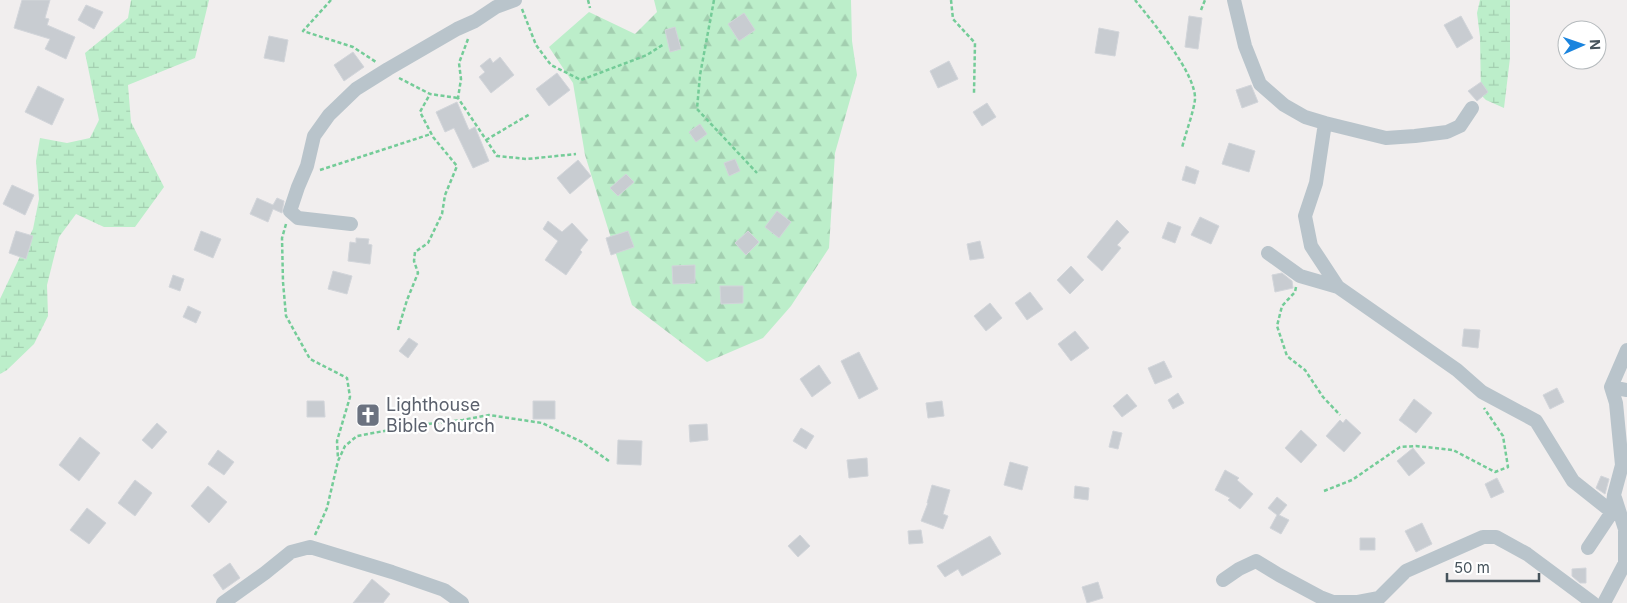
<svg xmlns="http://www.w3.org/2000/svg" width="1627" height="603" font-family="Inter,sans-serif">
  <defs>
    <pattern id="forest-firs" width="22" height="20" patternUnits="userSpaceOnUse" patternTransform="scale(1.25)"><rect width="22" height="20" fill="#bceeca"/><path d="M5 1l3.5 6h-7zM16 11l3.5 6h-7z" fill="#a3ceb0"/></pattern>
    <pattern id="wetland-marsh" width="20" height="14" patternUnits="userSpaceOnUse" patternTransform="scale(1.25)"><rect width="20" height="14" fill="#bceeca"/><path d="M1 5h8M5 5V1M11 12h8M15 12V8" fill="none" stroke="#a3ceb0"/></pattern>
  </defs>
  <rect width="100%" height="100%" fill="#f1eeee"/>
  <!-- forest -->
  <path fill="url(#forest-firs)" d="M 654,0 L 851,0 L 852,41 L 857,75 L 835,153 L 829,248 L 791,306 L 763,338 L 707,362 L 632,305 L 585,155 L 573,83 L 549,47 L 589,12 L 635,34 L 657,12 Z"/>
  <!-- wetland -->
  <path fill="url(#wetland-marsh)" d="M 131,0 L 209,0 L 195,58 L 128,85 L 131,122 L 164,187 L 135,227 L 104,227 L 76,214 L 59,237 L 47,285 L 48,316 L 34,344 L 7,370 L 0,374 L 0,299 L 33,229 L 39,199 L 36,161 L 40,138 L 67,143 L 90,138 L 99,120 L 85,53 L 128,18 Z
    M 1480,0 L 1510,0 L 1510,58 L 1504,108 L 1486,100 L 1481,95 L 1480,37 L 1477,13 Z"/>
  <!-- building -->
  <path fill="#c8ccd1" stroke="#d2d5da" d="M 22,0 L 50,0 L 45,18 L 49,19 L 47,25 L 75,37 L 66,59 L 45,49 L 50,39 L 14,28 Z
    M 86,5 L 103,12 L 94,29 L 78,20 Z
    M 744,13 L 755,30 L 739,41 L 728,24 Z
    M 1189,16 L 1202,18 L 1198,49 L 1185,47 Z
    M 1461,16 L 1473,38 L 1457,48 L 1444,25 Z
    M 675,27 L 681,49 L 670,52 L 665,30 Z
    M 1099,28 L 1119,32 L 1115,56 L 1095,53 Z
    M 269,36 L 288,40 L 284,62 L 264,58 Z
    M 353,52 L 364,67 L 344,81 L 334,65 Z
    M 500,57 L 514,75 L 491,93 L 479,77 L 485,72 L 480,66 L 490,58 L 493,63 Z
    M 949,61 L 958,79 L 938,88 L 930,71 Z
    M 557,73 L 570,90 L 549,106 L 536,89 Z
    M 1481,82 L 1488,92 L 1477,101 L 1468,91 Z
    M 1251,85 L 1258,102 L 1242,108 L 1236,90 Z
    M 38,86 L 64,99 L 52,125 L 25,112 Z
    M 457,102 L 469,130 L 475,127 L 489,161 L 473,168 L 454,128 L 445,132 L 436,112 Z
    M 987,103 L 996,117 L 982,126 L 973,112 Z
    M 700,124 L 707,134 L 696,142 L 689,132 Z
    M 1229,143 L 1255,151 L 1249,172 L 1222,164 Z
    M 735,159 L 740,171 L 729,176 L 724,163 Z
    M 578,160 L 591,176 L 570,194 L 557,178 Z
    M 1186,166 L 1199,171 L 1195,184 L 1182,180 Z
    M 626,174 L 634,182 L 618,196 L 610,188 Z
    M 12,185 L 34,195 L 25,215 L 3,204 Z
    M 257,198 L 273,205 L 277,198 L 284,201 L 282,213 L 273,209 L 268,222 L 250,214 Z
    M 777,211 L 791,222 L 779,238 L 765,227 Z
    M 1200,217 L 1219,226 L 1211,244 L 1191,235 Z
    M 1117,220 L 1129,232 L 1117,245 L 1121,248 L 1102,271 L 1087,257 Z
    M 548,221 L 562,232 L 572,223 L 588,240 L 580,250 L 582,252 L 566,275 L 545,260 L 558,241 L 543,229 Z
    M 1168,222 L 1181,227 L 1175,243 L 1162,238 Z
    M 16,231 L 33,236 L 26,259 L 9,253 Z
    M 201,231 L 221,239 L 213,258 L 194,250 Z
    M 628,231 L 634,247 L 611,255 L 606,238 Z
    M 748,231 L 759,242 L 746,255 L 735,243 Z
    M 356,238 L 369,239 L 368,244 L 372,245 L 370,264 L 348,261 L 350,242 L 356,243 Z
    M 980,241 L 984,258 L 970,260 L 967,244 Z
    M 695,265 L 695,283 L 673,284 L 672,266 Z
    M 1071,266 L 1084,280 L 1070,294 L 1057,280 Z
    M 333,271 L 352,276 L 347,294 L 328,289 Z
    M 1282,273 L 1292,281 L 1293,288 L 1275,292 L 1272,275 Z
    M 173,275 L 184,279 L 180,291 L 169,287 Z
    M 720,286 L 743,286 L 743,303 L 721,304 Z
    M 1030,292 L 1043,309 L 1027,320 L 1015,303 Z
    M 990,303 L 1002,318 L 986,331 L 974,316 Z
    M 188,306 L 201,312 L 196,323 L 183,317 Z
    M 1464,329 L 1480,330 L 1478,348 L 1462,346 Z
    M 1075,331 L 1089,348 L 1071,361 L 1058,344 Z
    M 409,338 L 418,344 L 408,358 L 399,351 Z
    M 859,352 L 878,389 L 859,399 L 841,361 Z
    M 1164,361 L 1172,377 L 1155,384 L 1148,368 Z
    M 819,365 L 831,383 L 812,397 L 800,379 Z
    M 1557,388 L 1564,402 L 1550,409 L 1543,395 Z
    M 1178,393 L 1184,403 L 1173,409 L 1168,400 Z
    M 1127,394 L 1137,406 L 1122,417 L 1113,406 Z
    M 1414,399 L 1432,413 L 1416,433 L 1399,420 Z
    M 307,401 L 324,401 L 325,417 L 307,417 Z
    M 533,401 L 555,401 L 555,419 L 533,419 Z
    M 942,401 L 944,416 L 928,418 L 926,403 Z
    M 360,406 L 378,408 L 376,424 L 358,421 Z
    M 1346,419 L 1361,433 L 1344,452 L 1326,436 L 1340,420 L 1343,423 Z
    M 157,423 L 167,432 L 152,449 L 142,440 Z
    M 707,424 L 708,440 L 690,442 L 689,425 Z
    M 801,428 L 814,436 L 806,449 L 793,441 Z
    M 1301,430 L 1317,445 L 1301,463 L 1285,448 Z
    M 1113,431 L 1122,433 L 1118,449 L 1109,447 Z
    M 80,437 L 100,453 L 79,481 L 59,465 Z
    M 618,440 L 642,441 L 641,465 L 617,464 Z
    M 1413,448 L 1425,463 L 1409,476 L 1397,461 Z
    M 218,450 L 234,462 L 224,475 L 208,464 Z
    M 867,458 L 868,476 L 849,478 L 847,460 Z
    M 1010,462 L 1028,467 L 1022,490 L 1004,485 Z
    M 1225,470 L 1239,478 L 1237,480 L 1253,494 L 1240,509 L 1228,500 L 1230,498 L 1215,490 Z
    M 1601,476 L 1609,479 L 1605,494 L 1596,488 Z
    M 1497,478 L 1504,492 L 1491,498 L 1485,484 Z
    M 135,480 L 152,493 L 135,516 L 118,503 Z
    M 932,485 L 950,490 L 943,514 L 948,516 L 943,529 L 921,521 L 928,503 L 927,503 Z
    M 208,486 L 227,502 L 209,523 L 191,506 Z
    M 1075,486 L 1089,488 L 1088,500 L 1074,498 Z
    M 1277,497 L 1287,505 L 1279,515 L 1289,520 L 1281,534 L 1270,528 L 1277,515 L 1268,508 Z
    M 87,508 L 106,523 L 89,544 L 70,530 Z
    M 1422,523 L 1432,544 L 1416,552 L 1405,531 Z
    M 921,530 L 923,543 L 909,544 L 908,531 Z
    M 800,535 L 810,546 L 798,557 L 788,546 Z
    M 990,536 L 1001,554 L 962,576 L 958,569 L 945,577 L 937,566 Z
    M 1360,538 L 1375,538 L 1375,550 L 1360,550 Z
    M 230,563 L 240,578 L 223,590 L 213,575 Z
    M 1586,568 L 1586,583 L 1580,583 L 1572,576 L 1572,569 Z
    M 372,579 L 390,594 L 383,603 L 353,603 Z
    M 1098,582 L 1103,598 L 1087,603 L 1082,587 Z"/>
  <g fill="none" stroke-linecap="round" stroke-linejoin="round">
    <!-- path -->
    <path stroke="#74cc98" stroke-width="2.5" stroke-dasharray="4 2.5" stroke-linecap="butt" d="M 331,0 L 303,31 L 353,47 L 376,62
      M 588,0 L 590,8
      M 714,0 L 700,75 L 697,109 L 757,173
      M 951,0 L 953,19 L 975,43 L 974,93
      M 1135,0 C 1151,20 1196,73 1195,99 C 1194,111 1185,135 1182,148
      M 522,9 L 536,45 L 551,65 L 581,80 L 647,55 L 664,44
      M 1201,10 L 1205,0
      M 468,39 L 459,63 L 461,79 L 458,98 L 497,156 L 527,159 L 576,154
      M 399,78 L 430,94 L 458,98
      M 486,140 L 530,114
      M 320,170 L 431,134
      M 286,224 L 282,238 L 283,282 L 286,316 L 310,359 L 347,378 L 350,397 L 337,441 L 338,459
      M 1296,287 L 1295,292 L 1282,306 L 1277,326 L 1287,356 L 1305,370 L 1323,397 L 1340,415
      M 398,330 L 407,300 L 418,273 L 414,261 L 415,252 L 428,243 L 442,214 L 445,195 L 457,166 L 433,137 L 420,112 L 430,94
      M 1324,491 L 1352,480 L 1400,447 L 1416,446 L 1453,450 L 1495,472 L 1508,467 L 1503,436 L 1484,408
      M 315,535 L 327,508 L 338,461 L 345,446 L 357,436 L 411,426 L 463,420 L 489,415 L 542,423 L 582,442 L 609,461"/>
    <!-- minor -->
    <path stroke="#b9c4cb" stroke-width="14" d="M 1234,0 L 1245,46 L 1260,84 L 1284,105 L 1305,117 L 1325,123 L 1386,138 L 1415,136 L 1447,132 L 1460,126 L 1472,108
      M 1325,123 L 1316,183 L 1305,216 L 1311,246 L 1338,287 L 1457,370 L 1482,392 L 1536,421 L 1573,481 L 1612,512
      M 351,224 L 298,218 L 290,211 L 298,187 L 307,166 L 314,136 L 329,115 L 356,89 L 388,69 L 457,29 L 475,21 L 496,7 L 515,0
      M 1268,253 L 1300,276 L 1338,287
      M 1611,387 L 1627,390
      M 1588,548 L 1612,512 L 1614,495 L 1622,465 L 1616,403 L 1611,387 L 1627,350
      M 1223,580 L 1239,569 L 1256,561 L 1279,575 L 1320,597 L 1333,602 L 1358,602 L 1379,598 L 1406,571 L 1483,537 L 1496,537 L 1527,554 L 1593,603
      M 223,603 L 265,573 L 291,552 L 310,547 L 392,572 L 444,590 L 462,603
      M 1604,603 L 1625,563 L 1625,529 L 1615,498"/>
  </g>
  <!-- icons -->
  <defs>
    <g id="church-square" transform="scale(1.25)"><rect x="-9" y="-9" width="18" height="18" rx="4" fill="#6b7280" stroke="#fff"/><path d="M-1.2-6h2.4v3.5h3.3v2.4h-3.3V6h-2.4V-.1h-3.3v-2.4h3.3Z" fill="#fff"/></g>
  </defs>
  <g fill-rule="evenodd">
    <use href="#church-square" x="368" y="415"/>
  </g>
  <g text-anchor="middle" stroke-width="4.5" stroke-linejoin="round" paint-order="stroke">
    <!-- worship labels -->
    <g font-size="18" fill="#5b616d" stroke="#fff" text-anchor="start">
      <text x="386" y="411">Lighthouse<tspan x="386" dy="21">Bible Church</tspan></text>
    </g>
  </g>
  <!-- north arrow -->
  <g transform="translate(1582 45) rotate(88)"><circle r="24" fill="#ffffff" stroke="#b5babd"/>
  <path d="M0-4L9 19L0 12L-9 19Z" fill="#1a84de"/>
  <text y="-8" font-size="14" font-weight="bold" text-anchor="middle" fill="#46535b">N</text>
  </g>
  <!-- scale -->
  <path d="M1447 573v8h92v-8" fill="none" stroke="#46535b" stroke-width="2.5"/>
  <text x="1454" y="573" font-size="15" fill="#46535b" stroke="#ffffff" stroke-width="4" paint-order="stroke">50 m</text>
</svg>
